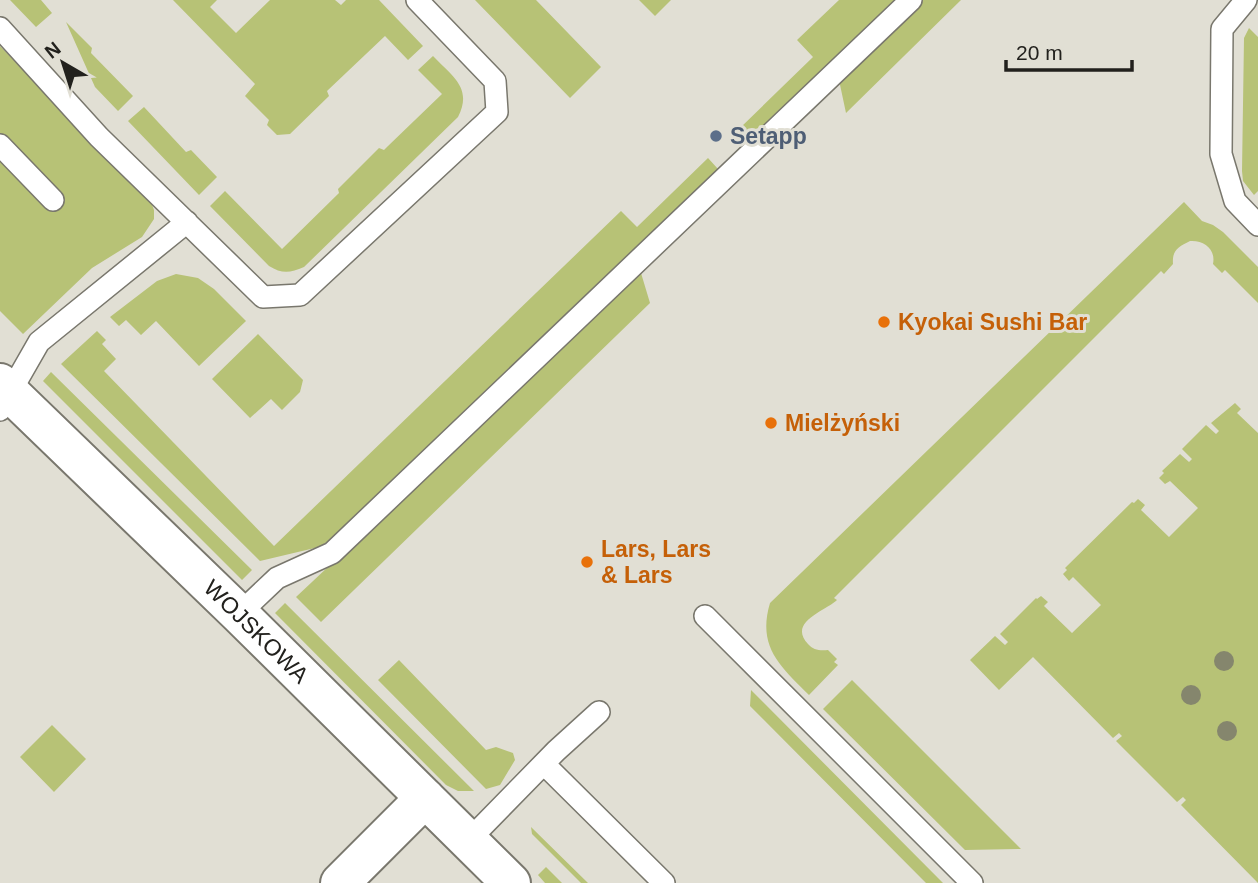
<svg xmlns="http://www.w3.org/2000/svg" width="1258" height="883" font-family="Helvetica,sans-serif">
  <rect width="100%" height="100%" fill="#e1dfd4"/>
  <!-- green -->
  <path fill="#b7c276" d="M 10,0 L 41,0 L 52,13 L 36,27 Z
    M 173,0 L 217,0 L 210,7 L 236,33 L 270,0 L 335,0 L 341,5 L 346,0 L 379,0 L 423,46 L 408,60 L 385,36 L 327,91 L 329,96 L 290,134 L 277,135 L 267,125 L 269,120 L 245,96 L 255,84 Z
    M 475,0 L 536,0 L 601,67 L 570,98 Z
    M 639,0 L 671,0 L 655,16 Z
    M 839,0 L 895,0 L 750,138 L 740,128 L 813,57 L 797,40 Z
    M 923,0 L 961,0 L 846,113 L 839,80 Z
    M 66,22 L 92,48 L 91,53 L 133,96 L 118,111 L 95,87 Z
    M 1249,28 L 1258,37 L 1258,191 L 1254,195 L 1243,181 L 1242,171 L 1244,38 Z
    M 0,46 L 151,202 L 154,210 L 154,219 L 142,237 L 92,268 L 23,334 L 0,311 Z
    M 433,56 C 452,76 473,88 458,117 L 304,267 C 290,273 282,274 269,266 L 210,206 L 225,191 L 282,249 L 339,193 L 338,189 L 379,148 L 384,150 L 388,146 L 442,94 L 418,70 Z
    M 144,107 L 186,152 L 191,150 L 217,177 L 199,195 L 128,121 Z
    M 708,158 L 718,169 L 327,542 L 319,547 L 260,561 L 61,364 L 97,331 L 106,340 L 102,344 L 116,359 L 104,371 L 274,546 L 621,211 L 637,227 Z
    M 1184,202 L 1202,221 L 1213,225 L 1223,232 L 1258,267 L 1258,303 L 1225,270 L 1222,273 L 1213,264 C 1216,249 1204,240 1190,241 C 1178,247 1172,250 1173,264 L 1164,274 L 1161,271 L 834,598 L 837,600 C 827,610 787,622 808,644 C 813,650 820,651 828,650 L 837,659 L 834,662 L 838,665 L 809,695 C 780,666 757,647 770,603 Z
    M 641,273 L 650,303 L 321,622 L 296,597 Z
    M 176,274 L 198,278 L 214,289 L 246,321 L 199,366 L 156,321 L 141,335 L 126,320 L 119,326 L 110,317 L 157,281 Z
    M 258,334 L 303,380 L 300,392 L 282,410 L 271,399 L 250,418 L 212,379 Z
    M 51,372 L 252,570 L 242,580 L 43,381 Z
    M 1235,403 L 1241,409 L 1237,413 L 1258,433 L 1258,883 L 1181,805 L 1186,800 L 1183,797 L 1177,802 L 1116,741 L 1122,736 L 1119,733 L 1113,738 L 1033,657 L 999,690 L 970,660 L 995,636 L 1005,645 L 1008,642 L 1000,634 L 1036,598 L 1037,599 L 1041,596 L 1048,602 L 1044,606 L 1072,633 L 1101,605 L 1073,577 L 1069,581 L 1063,574 L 1067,570 L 1065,568 L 1132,502 L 1134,503 L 1138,499 L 1145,505 L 1141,510 L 1169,537 L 1198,508 L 1170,481 L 1165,484 L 1159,478 L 1164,473 L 1162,471 L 1180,454 L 1189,462 L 1192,459 L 1182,449 L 1206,425 L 1216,434 L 1219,431 L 1211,423 Z
    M 285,603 L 474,791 L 458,791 L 446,785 L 275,613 Z
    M 399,660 L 486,750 L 496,747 L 513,753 L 515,760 L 500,785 L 486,789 L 378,680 Z
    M 852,680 L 1021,849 L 965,850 L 823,709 Z
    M 751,690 L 943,883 L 926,883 L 750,706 Z
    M 52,725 L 86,759 L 54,792 L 20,757 Z
    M 531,827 L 588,883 L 581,883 L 532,834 Z
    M 546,867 L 562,883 L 545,883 L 538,875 Z"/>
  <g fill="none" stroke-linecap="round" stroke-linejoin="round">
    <!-- service casing -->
    <g stroke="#79776d" stroke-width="24">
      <path id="service" d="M 1246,0 L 1222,29 L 1221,154 L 1235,201 L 1258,225
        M 0,28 L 99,137 L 263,297 L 300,295 L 497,112 L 495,81 L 417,0
        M 0,145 L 53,200
        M 0,410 L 39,342 L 187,222
        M 239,614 L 277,578 L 332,553 L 911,0
        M 705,616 L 972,883
        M 545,765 L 664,883
        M 468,841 L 556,751 L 599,712"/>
    </g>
    <!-- minor casing -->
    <g stroke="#79776d" stroke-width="42">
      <g id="minor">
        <path id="s1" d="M 0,383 L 239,614 L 511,883"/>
        <path d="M 340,883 L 425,798"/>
      </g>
    </g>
    <!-- service -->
    <use href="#service" stroke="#fff" stroke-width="21"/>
    <!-- minor -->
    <use href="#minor" stroke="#fff" stroke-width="38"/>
  </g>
  <!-- trees -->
  <g fill="#85866d">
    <circle cx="1224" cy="661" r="10"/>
    <circle cx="1191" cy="695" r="10"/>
    <circle cx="1227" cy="731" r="10"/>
  </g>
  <!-- markers -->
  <circle fill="#5c6f8a" stroke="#e1dfd4" stroke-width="2.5" cx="716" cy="136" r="7"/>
  <g fill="#e8710a" stroke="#e1dfd4" stroke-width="2.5">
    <circle cx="884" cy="322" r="7"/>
    <circle cx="771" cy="423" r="7"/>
    <circle cx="587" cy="562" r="7"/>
  </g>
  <g text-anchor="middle" stroke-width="6" stroke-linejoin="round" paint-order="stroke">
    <!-- service labels -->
    <g font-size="23" font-weight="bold" fill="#4e5e75" stroke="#e1dfd4" text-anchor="start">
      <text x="730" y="144">Setapp</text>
    </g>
    <!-- food labels -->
    <g font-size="23" font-weight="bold" fill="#c56008" stroke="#e1dfd4" text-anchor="start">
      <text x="898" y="330">Kyokai Sushi Bar</text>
      <text x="785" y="431">Mielżyński</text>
      <text x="601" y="557">Lars, Lars<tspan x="601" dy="26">&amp; Lars</tspan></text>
    </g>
    <!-- street labels -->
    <g font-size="23" fill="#22211d" stroke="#e1dfd4">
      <text dy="8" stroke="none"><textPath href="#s1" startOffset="357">WOJSKOWA</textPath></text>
    </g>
  </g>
  <!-- north arrow -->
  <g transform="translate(63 63) rotate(321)" stroke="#e1dfd4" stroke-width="5" paint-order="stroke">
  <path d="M0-5L12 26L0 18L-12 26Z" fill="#22211d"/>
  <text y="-10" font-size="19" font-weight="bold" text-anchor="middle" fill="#22211d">N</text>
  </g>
  <!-- scale -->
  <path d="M1006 60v10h126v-10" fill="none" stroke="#22211d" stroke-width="3.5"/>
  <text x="1016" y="60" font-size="21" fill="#22211d" stroke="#e1dfd4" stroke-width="5" paint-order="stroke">20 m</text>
</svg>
